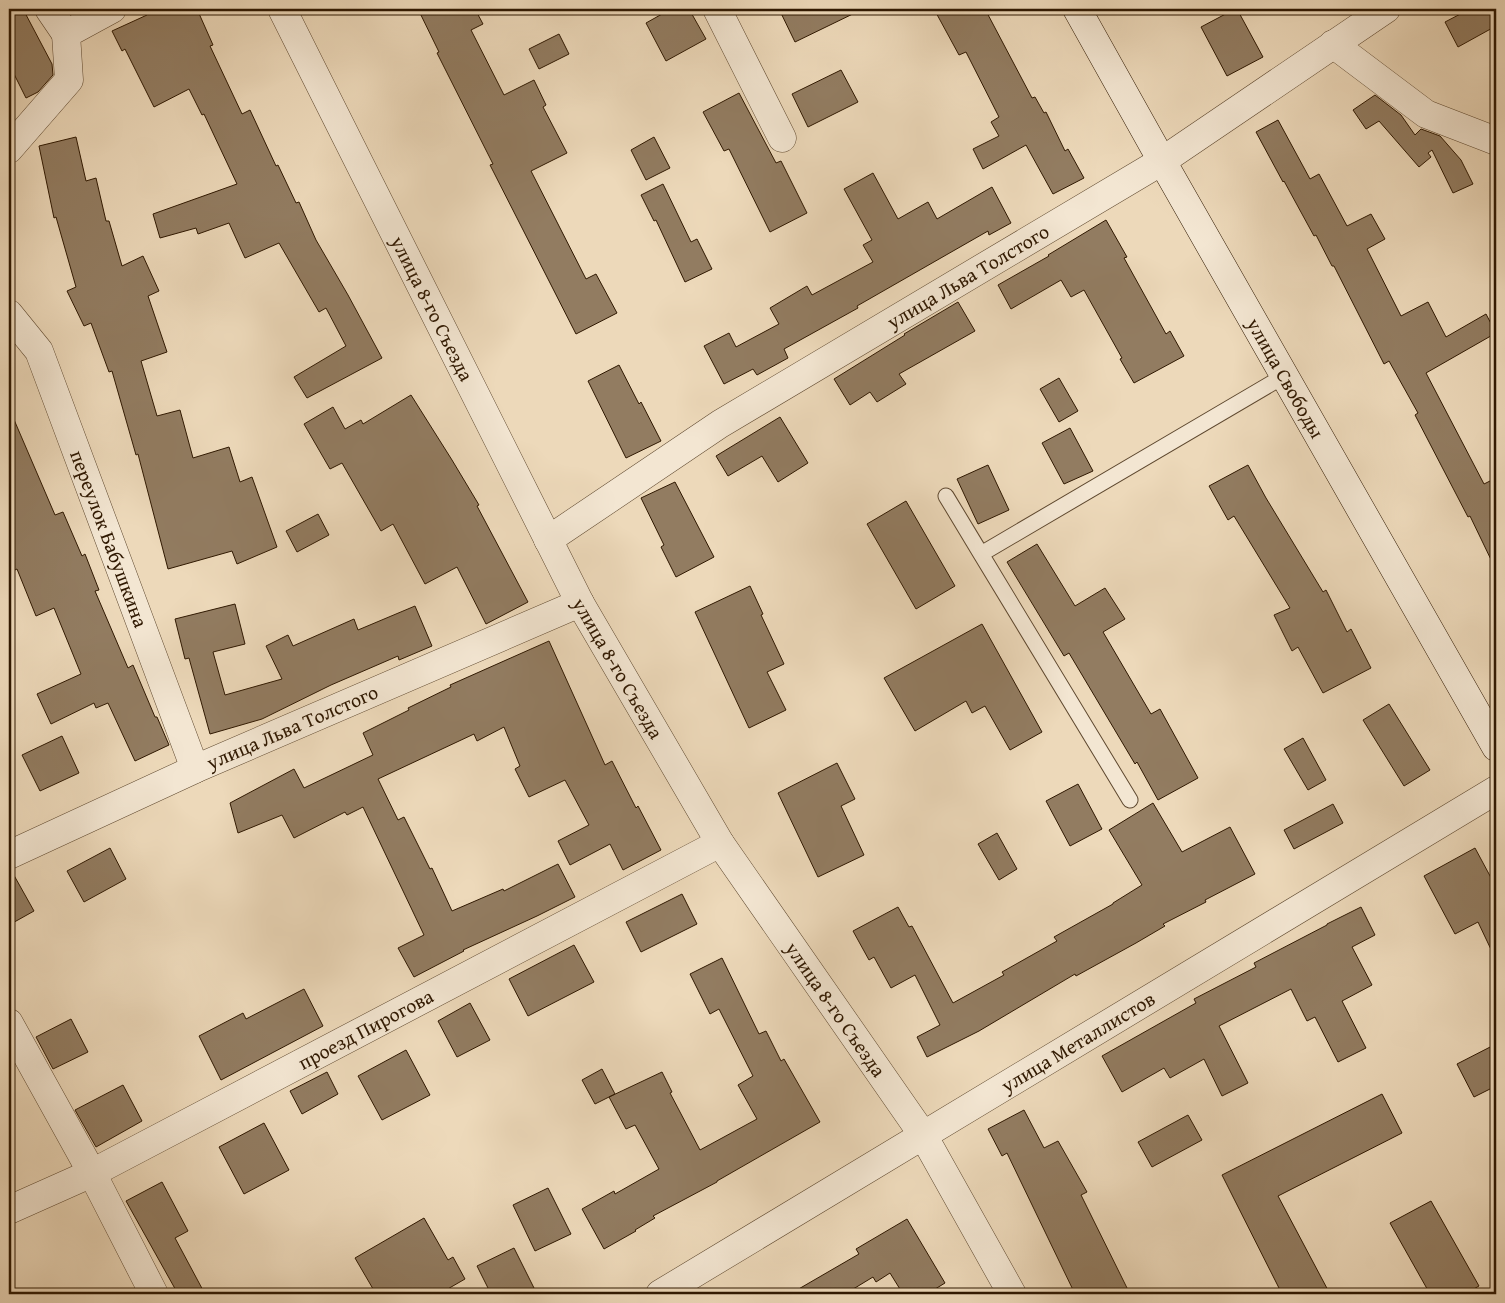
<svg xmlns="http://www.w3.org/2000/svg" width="1505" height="1303" font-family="'Gentium Book Plus',serif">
  <rect width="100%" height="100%" fill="#edd9ba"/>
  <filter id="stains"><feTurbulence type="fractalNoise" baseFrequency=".004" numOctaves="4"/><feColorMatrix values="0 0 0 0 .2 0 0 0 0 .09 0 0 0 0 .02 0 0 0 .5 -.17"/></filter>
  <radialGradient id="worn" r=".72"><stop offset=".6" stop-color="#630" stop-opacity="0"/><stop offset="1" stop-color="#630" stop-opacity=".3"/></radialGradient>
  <!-- building -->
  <path fill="#927c61" stroke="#2f1801" d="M 9,9 L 23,9 L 52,64 L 53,75 L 38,92 L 26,98 L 9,64 Z
    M 144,9 L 197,9 L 213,45 L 210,46 L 242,114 L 250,110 L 276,166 L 278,165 L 296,203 L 299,202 L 316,240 L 348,295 L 382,358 L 307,398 L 294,377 L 346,346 L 326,308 L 319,312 L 279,243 L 245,258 L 229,223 L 198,234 L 196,228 L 160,238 L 153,214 L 237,184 L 204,114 L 202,115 L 189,89 L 154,107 L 125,49 L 122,51 L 112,31 L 147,15 Z
    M 418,9 L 475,9 L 483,24 L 471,30 L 504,95 L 534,80 L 546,105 L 543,107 L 567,153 L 531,171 L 586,279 L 596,274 L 617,313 L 576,334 L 490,165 L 493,164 L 437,53 L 439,52 Z
    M 671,9 L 689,9 L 706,39 L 666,61 L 646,23 Z
    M 779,9 L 863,9 L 795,42 Z
    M 934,9 L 985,9 L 1032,98 L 1035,97 L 1044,113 L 1046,112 L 1065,151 L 1068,149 L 1084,178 L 1053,194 L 1026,145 L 983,169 L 973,149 L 999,136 L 991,122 L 999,117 L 966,52 L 959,55 Z
    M 1235,9 L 1237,9 L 1263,57 L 1227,76 L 1201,27 Z
    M 1470,9 L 1491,9 L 1496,18 L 1496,26 L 1458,47 L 1445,22 Z
    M 559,34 L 569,54 L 539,69 L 529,49 Z
    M 841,70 L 858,102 L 808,127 L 792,94 Z
    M 739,93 L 776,163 L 781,161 L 807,213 L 770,232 L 729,149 L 724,151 L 703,112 Z
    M 1375,95 L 1401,115 L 1415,135 L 1421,129 L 1440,136 L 1461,160 L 1473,184 L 1453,193 L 1432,150 L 1428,153 L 1431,157 L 1419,167 L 1379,121 L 1366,129 L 1353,110 Z
    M 1278,120 L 1310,179 L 1319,174 L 1347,226 L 1371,214 L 1385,239 L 1367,249 L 1401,316 L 1428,302 L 1446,337 L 1486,314 L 1496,333 L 1426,373 L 1484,484 L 1496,478 L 1496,570 L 1470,516 L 1468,517 L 1415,415 L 1418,413 L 1389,361 L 1384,364 L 1334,266 L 1332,266 L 1316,235 L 1314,236 L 1284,181 L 1283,182 L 1256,132 Z
    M 76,137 L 86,181 L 96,178 L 106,221 L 109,221 L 122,266 L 143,256 L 159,291 L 148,296 L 167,352 L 141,361 L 157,416 L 180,410 L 193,458 L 229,447 L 240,482 L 252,477 L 277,547 L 237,564 L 232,551 L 168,569 L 138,454 L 136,455 L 112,371 L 109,372 L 91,323 L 84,326 L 67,291 L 76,287 L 56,217 L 54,218 L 39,146 Z
    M 654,137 L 670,168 L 646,180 L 631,150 Z
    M 873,173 L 898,219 L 928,202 L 937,219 L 992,187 L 1011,223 L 989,235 L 988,231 L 857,306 L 858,308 L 784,349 L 788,358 L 757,375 L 753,369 L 724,384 L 704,346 L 729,333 L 736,347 L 779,324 L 770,308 L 807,286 L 812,295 L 873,262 L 863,245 L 872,240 L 844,189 Z
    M 663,184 L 691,242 L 697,239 L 712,269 L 685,282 L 656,220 L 654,221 L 641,195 Z
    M 1106,220 L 1127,257 L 1124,258 L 1166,334 L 1170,331 L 1184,356 L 1134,383 L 1120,359 L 1122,358 L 1084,290 L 1071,297 L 1061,280 L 1011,309 L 998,285 L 1049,256 L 1048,255 Z
    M 958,302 L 975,331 L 899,374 L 906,384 L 877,402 L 870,392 L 850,405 L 834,379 L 905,335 L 904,334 Z
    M 619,365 L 639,404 L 641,402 L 661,441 L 626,458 L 588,381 Z
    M 1059,378 L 1078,411 L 1059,422 L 1040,389 Z
    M 411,395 L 452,460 L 479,505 L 477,506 L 528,602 L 486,624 L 457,567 L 425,584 L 393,524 L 381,531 L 342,463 L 330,469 L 304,424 L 333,407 L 345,429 L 361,420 L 363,424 Z
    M 9,408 L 55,515 L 63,512 L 82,556 L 85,554 L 99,590 L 95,591 L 128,668 L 133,665 L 155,717 L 157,717 L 169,745 L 135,761 L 108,703 L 96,708 L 94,703 L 51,724 L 37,694 L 81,674 L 54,608 L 36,616 L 17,569 L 9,573 Z
    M 780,417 L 808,463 L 778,482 L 762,456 L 728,476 L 716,456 Z
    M 1070,428 L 1093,471 L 1064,484 L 1042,443 Z
    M 988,465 L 1009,510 L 978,524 L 957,479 Z
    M 1248,465 L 1266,498 L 1323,592 L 1326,590 L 1347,632 L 1351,629 L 1371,668 L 1323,693 L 1298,647 L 1292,651 L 1274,615 L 1290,608 L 1234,516 L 1228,520 L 1209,486 Z
    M 675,482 L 714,557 L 676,577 L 661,547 L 664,545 L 641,498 Z
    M 906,501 L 955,586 L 916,609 L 867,524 Z
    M 318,514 L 329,535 L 297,552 L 286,531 Z
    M 1037,544 L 1075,606 L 1105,588 L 1125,619 L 1103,632 L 1151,714 L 1160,709 L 1198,778 L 1158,800 L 1137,762 L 1135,764 L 1069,653 L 1064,656 L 1007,562 Z
    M 750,586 L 763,614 L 761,615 L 784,664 L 767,672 L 786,710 L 749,728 L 695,612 Z
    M 235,604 L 245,644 L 213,652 L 225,695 L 282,679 L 266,646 L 288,635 L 293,646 L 354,619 L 358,630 L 415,606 L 432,646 L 399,660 L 398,656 L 331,685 L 262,719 L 210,734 L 189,658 L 185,659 L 175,619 Z
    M 982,624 L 1042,732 L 1010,750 L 985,706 L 972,713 L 966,701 L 915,731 L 884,678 Z
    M 549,641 L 605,765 L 612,761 L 636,808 L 638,806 L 661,850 L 623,870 L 610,844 L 570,865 L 558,841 L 589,825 L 565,780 L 529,797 L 515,769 L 520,766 L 504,727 L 477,741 L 474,734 L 378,779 L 398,820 L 404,817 L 430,869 L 432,868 L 452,911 L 503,889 L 504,891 L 558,864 L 575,897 L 537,916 L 463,950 L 464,951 L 414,977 L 398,948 L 424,935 L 363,807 L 347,815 L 345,812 L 294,838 L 282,815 L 238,833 L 230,803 L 294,769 L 304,788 L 373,755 L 363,733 L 409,710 L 408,708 L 451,687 L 450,685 Z
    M 1389,704 L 1430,770 L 1404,786 L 1363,720 Z
    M 62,736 L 79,773 L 40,791 L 22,755 Z
    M 1303,738 L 1326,780 L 1308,790 L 1284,749 Z
    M 837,763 L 855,799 L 841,806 L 864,855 L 818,877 L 778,793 Z
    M 1078,784 L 1102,829 L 1070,846 L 1046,801 Z
    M 1153,803 L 1182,852 L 1230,827 L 1255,874 L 1205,900 L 1206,902 L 1163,924 L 1165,926 L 1136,943 L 1076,976 L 1075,974 L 979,1031 L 927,1057 L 917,1037 L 940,1025 L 915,975 L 891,988 L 874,957 L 869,960 L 853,931 L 898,907 L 909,927 L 912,926 L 953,1003 L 1004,975 L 1002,972 L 1057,941 L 1054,937 L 1113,904 L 1113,903 L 1142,885 L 1109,830 Z
    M 1333,804 L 1343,823 L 1294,849 L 1284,830 Z
    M 997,833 L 1017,869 L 999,880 L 978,844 Z
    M 110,848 L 126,879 L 84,902 L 67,871 Z
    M 1475,848 L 1496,887 L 1496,960 L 1478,922 L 1455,934 L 1424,876 Z
    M 9,870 L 11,870 L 34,911 L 9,925 Z
    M 682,894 L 697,924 L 641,952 L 626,922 Z
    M 1361,907 L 1375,935 L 1352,947 L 1372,985 L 1342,1001 L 1366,1048 L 1338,1062 L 1315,1017 L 1307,1021 L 1291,989 L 1219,1026 L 1248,1083 L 1222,1096 L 1204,1059 L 1170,1078 L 1164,1068 L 1122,1092 L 1102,1056 L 1196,1003 L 1194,999 L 1256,967 L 1254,963 L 1327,925 L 1327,924 Z
    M 574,945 L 594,982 L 528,1016 L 509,979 Z
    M 722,958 L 759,1034 L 766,1031 L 781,1061 L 784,1059 L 820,1122 L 717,1181 L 717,1182 L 653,1216 L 655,1218 L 635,1230 L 636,1231 L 604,1249 L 582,1209 L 614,1191 L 615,1194 L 659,1169 L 635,1125 L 626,1129 L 609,1097 L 662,1072 L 672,1092 L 670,1093 L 700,1150 L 757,1119 L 738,1085 L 753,1076 L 719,1009 L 710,1014 L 690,974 Z
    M 304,989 L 323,1026 L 221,1080 L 199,1036 L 243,1013 L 246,1019 Z
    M 470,1003 L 490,1040 L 457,1057 L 438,1021 Z
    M 71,1019 L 88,1052 L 53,1069 L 36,1037 Z
    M 1496,1044 L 1496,1086 L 1474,1097 L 1457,1064 Z
    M 406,1050 L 430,1095 L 382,1120 L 358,1076 Z
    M 602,1069 L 615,1094 L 595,1104 L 582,1080 Z
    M 327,1072 L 338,1094 L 302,1114 L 290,1091 Z
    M 123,1085 L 142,1121 L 96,1147 L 75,1110 Z
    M 1382,1094 L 1402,1133 L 1278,1196 L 1330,1294 L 1282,1294 L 1222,1175 Z
    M 1024,1110 L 1044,1148 L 1058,1141 L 1087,1192 L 1081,1195 L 1130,1294 L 1075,1294 L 1007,1153 L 1002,1156 L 988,1129 Z
    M 1188,1115 L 1202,1140 L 1152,1167 L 1138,1142 Z
    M 264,1123 L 289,1170 L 244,1194 L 219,1147 Z
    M 162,1182 L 188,1231 L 175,1238 L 205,1294 L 178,1294 L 126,1201 Z
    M 548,1188 L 571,1234 L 535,1251 L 513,1205 Z
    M 1431,1201 L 1479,1286 L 1465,1294 L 1430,1294 L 1390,1223 Z
    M 424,1218 L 448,1260 L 453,1257 L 465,1279 L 439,1294 L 376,1294 L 355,1258 Z
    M 907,1219 L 945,1283 L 927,1294 L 903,1294 L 890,1273 L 876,1282 L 873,1277 L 845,1294 L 790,1294 L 859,1254 L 856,1249 Z
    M 514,1248 L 537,1294 L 491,1294 L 477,1266 Z"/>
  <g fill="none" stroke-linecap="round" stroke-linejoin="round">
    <!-- lane casing -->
    <g stroke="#5e482f" stroke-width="17">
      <path id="lane" d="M 946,496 L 981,554 L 1284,376
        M 981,554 L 1130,800"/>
    </g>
    <!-- street casing -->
    <g stroke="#5e482f" stroke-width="29">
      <g id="street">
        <path d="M 49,9 L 66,34"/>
        <path id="s1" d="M 282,9 L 580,603 L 720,843 L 923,1135 L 1012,1294"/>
        <path d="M 717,9 L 782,138"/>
        <path d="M 1333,44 L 1426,114 L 1496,141"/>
        <path d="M 9,149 L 69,80 L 66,34 L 112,9"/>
        <path id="s2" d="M 9,314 L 39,351 L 195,769"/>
        <path id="s3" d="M 548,540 L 720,424 L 1162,161 L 1386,9"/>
        <path id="s4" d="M 9,855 L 195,769 L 580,603"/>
        <path d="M 9,1023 L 92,1173 L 154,1294"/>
        <path id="s5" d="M 9,1210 L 92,1173 L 720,843"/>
        <path id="s6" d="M 660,1294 L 1496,790"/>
      </g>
    </g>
    <!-- secondary casing -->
    <g stroke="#2f1801" stroke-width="29">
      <g id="secondary">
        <path id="s7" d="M 1077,9 L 1162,161 L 1496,747"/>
      </g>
    </g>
    <!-- lane -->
    <use href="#lane" stroke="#f3e6d2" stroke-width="15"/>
    <!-- street -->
    <use href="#street" stroke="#f3e6d2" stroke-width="28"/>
    <!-- secondary -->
    <use href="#secondary" stroke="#f3e6d2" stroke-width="28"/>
  </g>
  <g text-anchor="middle" stroke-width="4.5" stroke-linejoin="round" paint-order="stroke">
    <!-- street labels -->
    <g font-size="20" fill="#2f1801" stroke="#f3e6d2">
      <text dy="7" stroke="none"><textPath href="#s3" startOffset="496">улица Льва Толстого</textPath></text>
      <text dy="7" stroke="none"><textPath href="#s1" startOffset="335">улица 8-го Съезда</textPath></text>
      <text dy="7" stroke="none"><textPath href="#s7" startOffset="424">улица Свободы</textPath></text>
      <text dy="7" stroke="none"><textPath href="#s2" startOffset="248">переулок Бабушкина</textPath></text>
      <text dy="7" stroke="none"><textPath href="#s1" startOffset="740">улица 8-го Съезда</textPath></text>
      <text dy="7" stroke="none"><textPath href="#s4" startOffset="311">улица Льва Толстого</textPath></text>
      <text dy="7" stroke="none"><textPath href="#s1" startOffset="1145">улица 8-го Съезда</textPath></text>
      <text dy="7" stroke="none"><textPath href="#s5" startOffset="400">проезд Пирогова</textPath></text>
      <text dy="7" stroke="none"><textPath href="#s6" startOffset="488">улица Металлистов</textPath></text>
    </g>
  </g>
  <!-- margin -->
  <rect width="1505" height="1303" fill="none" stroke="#edd9ba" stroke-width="30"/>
  <rect x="10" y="10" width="1485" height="1283" fill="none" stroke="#2f1801" stroke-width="2.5"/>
  <rect x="15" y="15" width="1475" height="1273" fill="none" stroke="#2f1801"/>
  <rect width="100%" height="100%" filter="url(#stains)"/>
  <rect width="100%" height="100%" fill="url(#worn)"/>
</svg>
